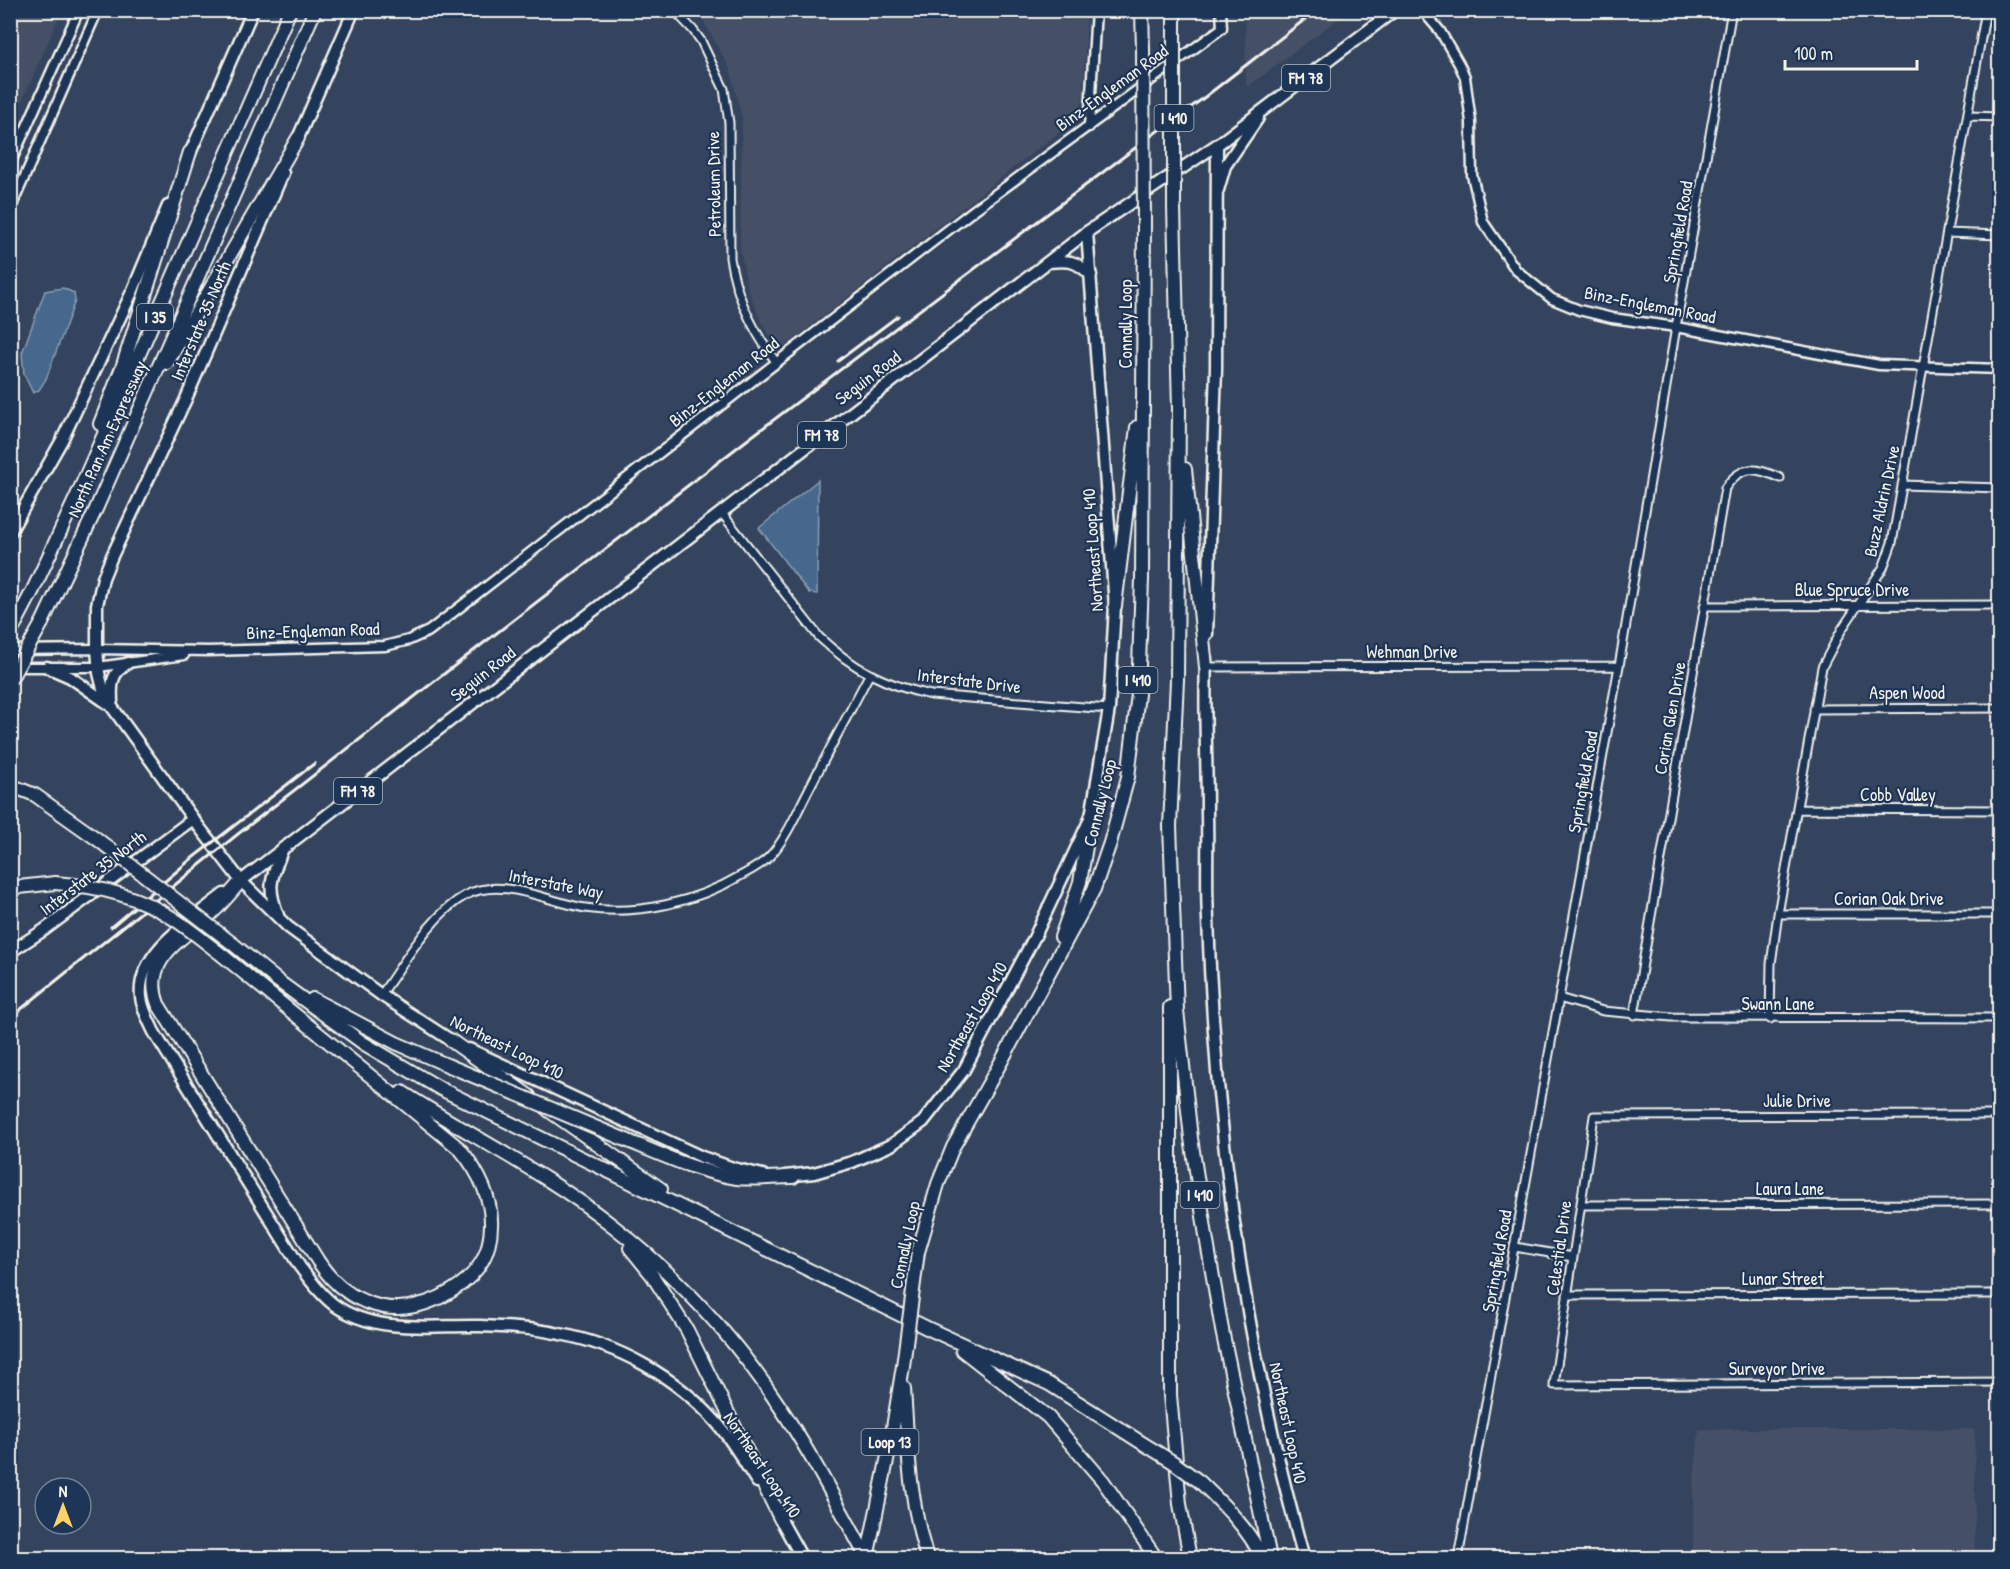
<svg xmlns="http://www.w3.org/2000/svg" width="2010" height="1569" font-family="'Patrick Hand',sans-serif">
  <rect width="100%" height="100%" fill="#34445f"/>
  <filter id="ink" filterUnits="userSpaceOnUse"><feTurbulence type="fractalNoise" baseFrequency=".0167" numOctaves="2"/><feDisplacementMap in="SourceGraphic" scale="12" xChannelSelector="R" yChannelSelector="G"/><feConvolveMatrix kernelMatrix="1 2 1 2 8 2 1 2 1" color-interpolation-filters="sRGB"/></filter>
  <g filter="url(#ink)">
    <!-- built -->
    <path fill="#444f65" d="M 11,10 L 62,11 L 11,125 L 10,11 Z
      M 692,11 L 1087,11 L 1083,101 L 1075,120 L 780,350 L 761,322 L 747,286 L 740,247 L 742,118 L 730,69 L 703,20 Z
      M 1245,11 L 1245,10 L 1349,11 L 1246,88 Z
      M 1699,1429 L 1975,1429 L 1975,1558 L 1693,1558 L 1693,1490 Z"/>
    <!-- water -->
    <path fill="#45688c" stroke="#8b9fb1" stroke-width="1.5" d="M 63,288 L 74,293 L 75,301 L 46,379 L 39,390 L 33,393 L 24,374 L 22,353 L 45,291 Z
      M 818,480 L 817,594 L 809,593 L 759,528 Z"/>
    <g fill="none" stroke-linecap="round" stroke-linejoin="round">
      <!-- minor casing -->
      <g stroke="#f4f1e8" stroke-width="11">
        <path id="minor" d="M 674,10 L 693,30 L 701,41 L 724,89 L 729,123 L 730,258 C 736,297 753,331 776,362
          M 1968,116 L 2000,117
          M 1947,233 L 2000,235
          M 1902,485 L 2000,488
          M 721,512 L 819,637 C 853,669 885,685 931,695 L 1109,709
          M 1704,606 L 2000,605
          M 1206,667 L 1619,666
          M 1814,709 L 2000,708
          M 1797,809 L 2000,810
          M 1778,914 L 2000,914
          M 381,995 C 404,963 431,914 466,895 C 502,876 548,902 585,908 C 638,916 696,902 742,875 C 751,870 761,865 769,857 C 785,841 797,812 808,791 C 828,752 849,713 869,675
          M 1559,998 L 1603,1011 L 1672,1017 L 2000,1018
          M 1634,1015 L 1725,488 C 1741,464 1756,467 1780,478
          M 1770,1019 L 1771,964 L 1778,914 L 1822,667 L 1842,629 L 1883,568 L 1892,543 L 1986,10
          M 2000,1115 L 1594,1116 L 1554,1385 L 2000,1382
          M 1581,1205 L 2000,1204
          M 1515,1247 L 1573,1257
          M 1567,1295 L 2000,1294
          M 1458,1558 L 1619,666 L 1676,327 L 1732,10"/>
      </g>
      <!-- tertiary casing -->
      <g stroke="#f4f1e8" stroke-width="13">
        <path id="tertiary" d="M 1422,10 L 1440,31 L 1459,64 L 1465,77 L 1471,122 L 1472,175 L 1483,222 L 1516,270 L 1552,299 L 1579,310 L 1612,318 L 1676,327 L 1879,365 L 2000,369
          M 1089,127 L 1096,10
          M 10,164 L 79,10
          M 10,210 L 98,10
          M 10,650 L 97,649 L 208,651 L 385,646 L 409,640 L 429,631 L 974,210 L 1222,28 L 1221,10
          M 14,667 L 98,667 L 184,655"/>
      </g>
      <!-- secondary casing -->
      <g stroke="#f4f1e8" stroke-width="15">
        <path id="secondary" d="M 295,145 L 354,10
          M 188,158 L 253,10
          M 283,173 L 186,399 L 112,556 L 103,578 L 97,605 L 97,649 L 99,673 L 103,689 L 112,707 L 193,819 L 241,881 L 288,927 L 381,995 L 455,1043
          M 10,532 L 62,440 L 133,290 L 168,206
          M 1207,634 L 1216,369 L 1217,145
          M 1206,658 C 1204,710 1207,762 1207,814 C 1208,849 1206,884 1208,919 C 1215,1134 1246,1351 1304,1558
          M 47,667 L 70,677 L 110,705
          M 112,701 C 111,683 112,672 128,663
          M 224,894 C 193,919 136,952 141,997 C 142,1009 149,1021 154,1032 L 300,1267 C 310,1280 320,1294 333,1304 C 375,1335 431,1325 479,1326 C 506,1327 534,1328 560,1334 C 619,1345 676,1377 716,1422 C 732,1440 744,1462 757,1482
          M 278,915 C 266,885 272,877 283,848
          M 10,952 L 44,930 L 193,819
          M 469,1049 L 702,1157 L 733,1168 L 763,1175
          M 785,1176 L 814,1173 L 852,1162 L 891,1145 L 923,1122 L 964,1070 L 1035,936 L 1091,817 L 1109,709 L 1115,606 L 1087,232
          M 777,1513 L 802,1558"/>
      </g>
      <!-- primary casing -->
      <g stroke="#f4f1e8" stroke-width="15">
        <path id="primary" d="M 1218,190 L 1225,166 L 1258,118
          M 1048,262 C 1069,260 1075,260 1091,275
          M 241,881 L 1087,232 L 1221,142 L 1395,10"/>
      </g>
      <!-- motorway casing -->
      <g stroke="#f4f1e8" stroke-width="16">
        <path id="motorway" d="M 1142,10 L 1143,49
          M 1174,10 L 1174,30
          M 1174,207 L 1179,410 L 1177,680 L 1170,826 L 1177,1011 L 1191,1138 L 1207,1242 L 1222,1330 L 1270,1558
          M 167,363 L 298,138
          M 100,424 L 123,365 L 190,152
          M 1185,469 L 1206,667
          M 1115,606 L 1137,427
          M 42,623 L 96,509 L 315,10
          M 10,634 L 33,590 L 80,489 L 290,10
          M 10,785 L 35,795 L 97,839
          M 10,888 L 55,883
          M 1061,937 L 1080,882 L 1091,817
          M 233,944 L 278,981 L 363,1043 L 441,1089 L 927,1328 L 1049,1384 L 1139,1441
          M 222,955 L 460,1149 C 483,1177 498,1210 488,1247 C 478,1283 432,1307 398,1308 C 381,1309 359,1301 346,1291 C 334,1283 326,1273 318,1261 L 158,1004 C 141,958 184,939 213,912 C 223,903 232,891 241,881
          M 313,999 L 396,1043 L 447,1065
          M 1170,1007 L 1170,1395 L 1180,1504 L 1190,1558
          M 450,1040 L 529,1096
          M 402,1092 C 472,1137 548,1174 613,1226 C 676,1275 732,1335 776,1401 C 810,1451 838,1506 867,1558
          M 548,1110 L 661,1189
          M 626,1140 C 662,1155 698,1172 737,1178 C 755,1180 775,1177 793,1177
          M 630,1248 L 652,1275 L 687,1330 L 781,1520
          M 918,1252 L 938,1184 L 953,1147 L 1001,1062 L 1094,889 L 1110,843 L 1128,777 L 1138,694 L 1142,579 L 1144,223
          M 962,1350 L 1048,1417 L 1103,1481 L 1156,1558
          M 904,1388 C 908,1449 909,1499 927,1558
          M 1200,1482 C 1223,1504 1249,1529 1262,1558
          M 867,1558 L 890,1446 L 903,1366"/>
      </g>
      <!-- minor -->
      <use href="#minor" stroke="#1d3557" stroke-width="7"/>
      <!-- tertiary -->
      <use href="#tertiary" stroke="#1d3557" stroke-width="8"/>
      <!-- secondary -->
      <use href="#secondary" stroke="#1d3557" stroke-width="10"/>
      <!-- primary -->
      <use href="#primary" stroke="#1d3557" stroke-width="10"/>
      <!-- motorway -->
      <use href="#motorway" stroke="#1d3557" stroke-width="12"/>
      <!-- rail -->
      <path stroke="#f4f1e8" stroke-width="3" d="M 838,361 L 898,316
        M 111,927 L 190,860 L 315,763
        M 10,1018 L 238,834 L 476,649 L 747,440 L 1159,130 L 1201,100 L 1317,10"/>
      <!-- motorway-bridge casing -->
      <g stroke="#f4f1e8" stroke-width="16" stroke-linecap="butt">
        <path id="motorway-bridge" d="M 1143,49 L 1144,223
          M 1174,207 L 1174,30
          M 10,680 L 42,623
          M 97,839 L 233,944
          M 55,883 C 97,886 138,895 174,919 C 191,930 206,943 222,955
          M 447,1065 L 626,1140
          M 903,1366 L 918,1252
          M 1139,1441 L 1173,1462 L 1200,1482"/>
      </g>
      <!-- motorway-bridge -->
      <use href="#motorway-bridge" stroke="#1d3557" stroke-width="12"/>
    </g>
  </g>
  <g text-anchor="middle" stroke-width="4.5" stroke-linejoin="round" paint-order="stroke">
    <!-- shield labels -->
    <g fill="#1d3557" stroke="#b4b9bc" stroke-width="1.5">
      <rect x="1282" y="65" width="48" height="26" rx="4.5"/>
      <rect x="1154.5" y="105" width="39" height="26" rx="4.5"/>
      <rect x="137" y="304" width="36" height="26" rx="4.5"/>
      <rect x="798" y="422" width="48" height="26" rx="4.5"/>
      <rect x="1118.5" y="667" width="39" height="26" rx="4.5"/>
      <rect x="334" y="778" width="48" height="26" rx="4.5"/>
      <rect x="1180.5" y="1182" width="39" height="26" rx="4.5"/>
      <rect x="861.5" y="1429" width="57" height="26" rx="4.5"/>
    </g>
    <g font-size="16" font-weight="bold" fill="#f4f1e8">
      <text x="1306" y="84">FM 78</text>
      <text x="1174" y="124">I 410</text>
      <text x="155" y="323">I 35</text>
      <text x="822" y="441">FM 78</text>
      <text x="1138" y="686">I 410</text>
      <text x="358" y="797">FM 78</text>
      <text x="1200" y="1201">I 410</text>
      <text x="890" y="1448">Loop 13</text>
    </g>
    <!-- street labels -->
    <g font-size="18" fill="#f4f1e8" stroke="#1d3557">
      <text transform="translate(1112 88) rotate(-36)" y="6">Binz-Engleman Road</text>
      <text transform="translate(714 184) rotate(-91)" y="6">Petroleum Drive</text>
      <text transform="translate(1678 232) rotate(-80)" y="6">Springfield Road</text>
      <text transform="translate(1650 305) rotate(11)" y="6">Binz-Engleman Road</text>
      <text transform="translate(201 321) rotate(-67)" y="6">Interstate 35 North</text>
      <text transform="translate(1126 324) rotate(-90)" y="6">Connally Loop</text>
      <text transform="translate(868 378) rotate(-37)" y="6">Seguin Road</text>
      <text transform="translate(724 382) rotate(-38)" y="6">Binz-Engleman Road</text>
      <text transform="translate(107 439) rotate(-66)" y="6">North Pan Am Expressway</text>
      <text transform="translate(1882 501) rotate(-78)" y="6">Buzz Aldrin Drive</text>
      <text transform="translate(1093 550) rotate(-94)" y="6">Northeast Loop 410</text>
      <text x="1852" y="596">Blue Spruce Drive</text>
      <text transform="translate(313 631) rotate(-2)" y="6">Binz-Engleman Road</text>
      <text x="1412" y="658">Wehman Drive</text>
      <text transform="translate(483 674) rotate(-38)" y="6">Seguin Road</text>
      <text transform="translate(969 681) rotate(7)" y="6">Interstate Drive</text>
      <text x="1907" y="699">Aspen Wood</text>
      <text transform="translate(1670 718) rotate(-80)" y="6">Corian Glen Drive</text>
      <text transform="translate(1583 782) rotate(-80)" y="6">Springfield Road</text>
      <text x="1898" y="801">Cobb Valley</text>
      <text transform="translate(1100 803) rotate(-76)" y="6">Connally Loop</text>
      <text transform="translate(93 873) rotate(-37)" y="6">Interstate 35 North</text>
      <text transform="translate(556 884) rotate(11)" y="6">Interstate Way</text>
      <text x="1889" y="905">Corian Oak Drive</text>
      <text x="1778" y="1010">Swann Lane</text>
      <text transform="translate(972 1017) rotate(-60)" y="6">Northeast Loop 410</text>
      <text transform="translate(507 1047) rotate(26)" y="6">Northeast Loop 410</text>
      <text x="1797" y="1107">Julie Drive</text>
      <text x="1790" y="1195">Laura Lane</text>
      <text transform="translate(905 1245) rotate(-78)" y="6">Connally Loop</text>
      <text transform="translate(1559 1248) rotate(-82)" y="6">Celestial Drive</text>
      <text transform="translate(1497 1261) rotate(-80)" y="6">Springfield Road</text>
      <text x="1783" y="1285">Lunar Street</text>
      <text x="1777" y="1375">Surveyor Drive</text>
      <text transform="translate(1288 1423) rotate(78)" y="6">Northeast Loop 410</text>
      <text transform="translate(762 1465) rotate(56)" y="6">Northeast Loop 410</text>
    </g>
  </g>
  <!-- margin -->
  <rect width="2010" height="1569" fill="none" stroke="#1d3557" stroke-width="36"/>
  <rect x="18" y="18" width="1974" height="1533" fill="none" stroke="#f4f1e8" stroke-width="2" filter="url(#ink)"/>
  <!-- north arrow -->
  <g transform="translate(63 1506)"><circle r="28" fill="#1d3557" stroke="#738091" stroke-width="1.5"/>
  <path d="M0-4.5L10 22L0 15L-10 22Z" fill="#ffd166"/>
  <text y="-9" font-size="16" font-weight="bold" text-anchor="middle" fill="#f4f1e8">N</text>
  </g>
  <!-- scale -->
  <path d="M1785 60v9h132v-9" fill="none" stroke="#f4f1e8" stroke-width="3"/>
  <text x="1794" y="60" font-size="18" fill="#f4f1e8" stroke="#1d3557" stroke-width="4.5" paint-order="stroke">100 m</text>
</svg>
